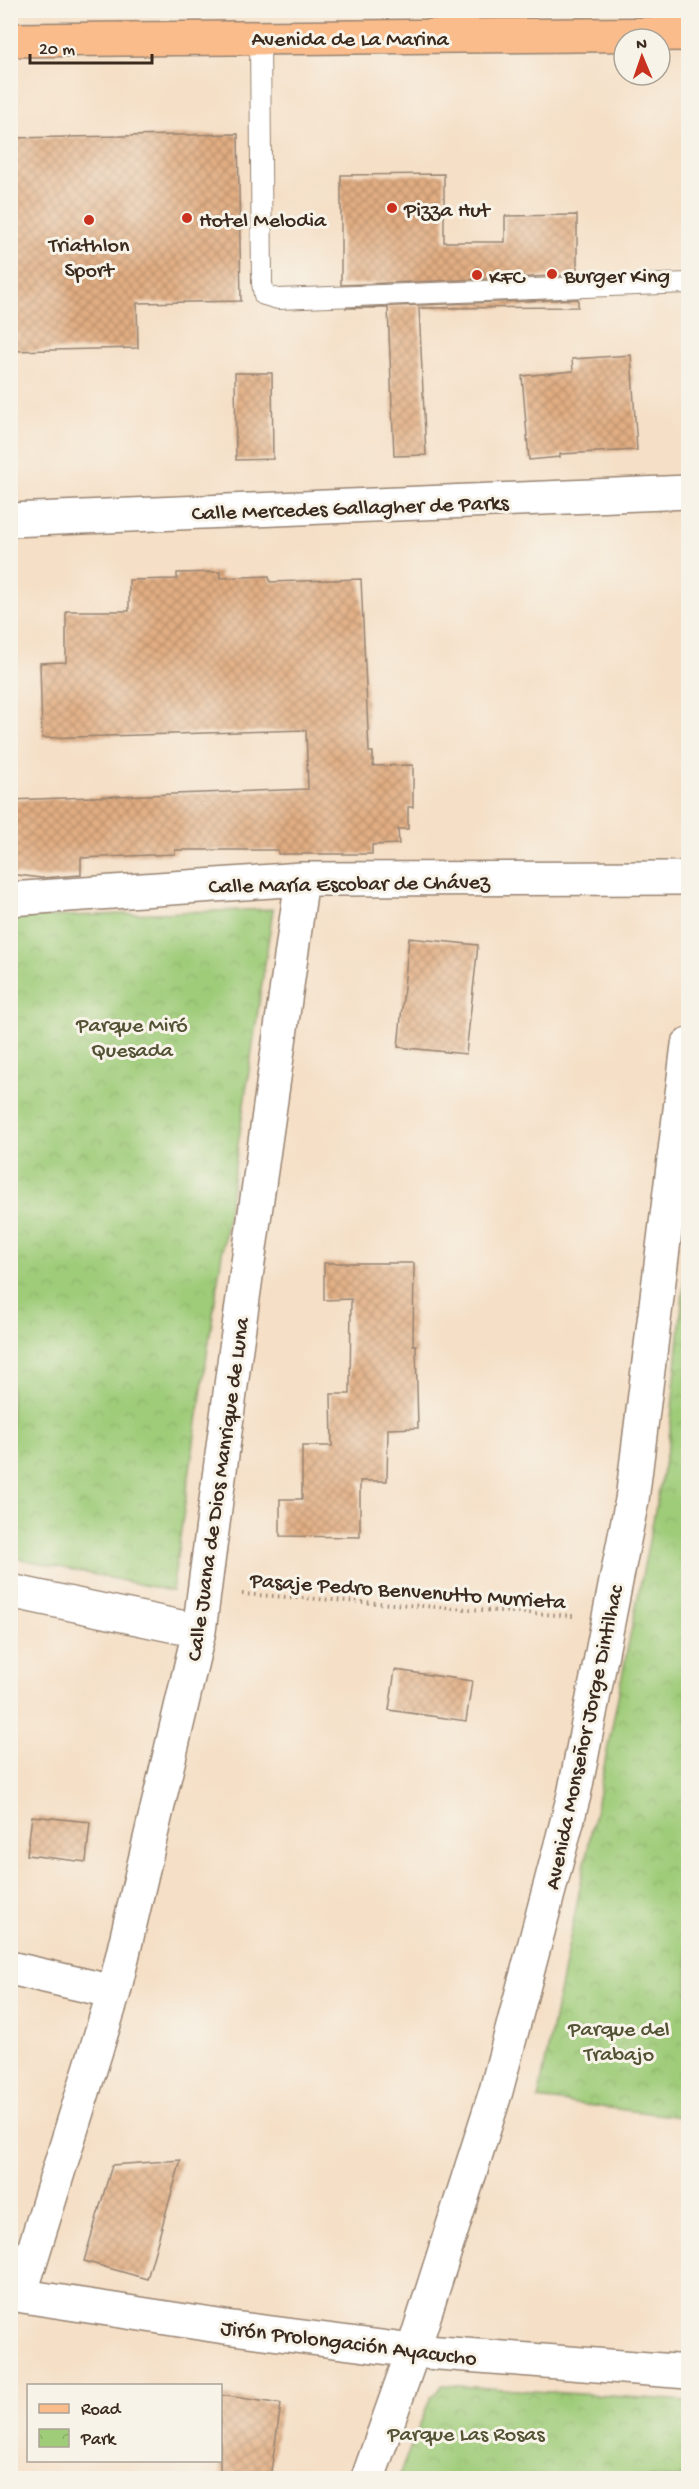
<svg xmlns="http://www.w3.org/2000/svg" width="699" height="2489" font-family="'Gochi Hand',sans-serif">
  <defs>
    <pattern id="park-crowns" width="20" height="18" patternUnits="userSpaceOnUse" patternTransform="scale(1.5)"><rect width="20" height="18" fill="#9fcc79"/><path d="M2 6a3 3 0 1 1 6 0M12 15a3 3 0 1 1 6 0" fill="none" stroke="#8aaf68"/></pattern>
    <pattern id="building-cross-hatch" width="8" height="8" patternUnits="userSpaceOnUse" patternTransform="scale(1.5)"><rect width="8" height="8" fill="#e2ae83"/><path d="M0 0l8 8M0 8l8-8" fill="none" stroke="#b88e6b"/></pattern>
  </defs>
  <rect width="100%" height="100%" fill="#f7f3e8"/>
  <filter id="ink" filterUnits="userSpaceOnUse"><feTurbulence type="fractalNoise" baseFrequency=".0167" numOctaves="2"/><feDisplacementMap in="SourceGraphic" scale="12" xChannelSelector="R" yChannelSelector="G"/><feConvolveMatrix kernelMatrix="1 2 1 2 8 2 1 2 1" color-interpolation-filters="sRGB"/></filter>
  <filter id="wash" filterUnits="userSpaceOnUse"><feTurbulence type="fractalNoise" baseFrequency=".008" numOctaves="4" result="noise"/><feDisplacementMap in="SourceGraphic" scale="24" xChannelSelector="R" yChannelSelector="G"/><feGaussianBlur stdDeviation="1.35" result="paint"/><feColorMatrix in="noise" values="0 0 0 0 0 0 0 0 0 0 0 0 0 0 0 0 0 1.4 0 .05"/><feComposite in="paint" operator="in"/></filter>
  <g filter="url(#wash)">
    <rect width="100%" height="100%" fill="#f5dfc6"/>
    <!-- park -->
    <path fill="url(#park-crowns)" stroke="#6d7b4c" stroke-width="1.5" d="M 273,909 L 172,1591 L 11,1557 L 11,918 Z
      M 688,1242 L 688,2118 L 538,2099 L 669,1440 Z
      M 443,2385 L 688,2401 L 688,2478 L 398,2478 L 431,2397 Z"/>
    <g id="blocks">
      <!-- building -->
      <path fill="url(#building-cross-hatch)" d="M 238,134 L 241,301 L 137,303 L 138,348 L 10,351 L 10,138 Z
        M 444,174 L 444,242 L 505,242 L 505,216 L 577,215 L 577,275 L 341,285 L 341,175 Z
        M 578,299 L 578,307 L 419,308 L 426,455 L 394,456 L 388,308 L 345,308 Z
        M 631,355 L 637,450 L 560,454 L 560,457 L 529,460 L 522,376 L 573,371 L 572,359 Z
        M 235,373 L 272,373 L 273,459 L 236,460 Z
        M 220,572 L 220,578 L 269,576 L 270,582 L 361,579 L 369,752 L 373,752 L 373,766 L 413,765 L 413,807 L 408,807 L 408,829 L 398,829 L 399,844 L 372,845 L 372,854 L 278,854 L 278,850 L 175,850 L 175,854 L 81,858 L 81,875 L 41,878 L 10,874 L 10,800 L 308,789 L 306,730 L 42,738 L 40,663 L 66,662 L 66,611 L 129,611 L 129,580 L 177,579 L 177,573 Z
        M 409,938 L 478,945 L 466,1054 L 398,1047 Z
        M 324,1263 L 414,1263 L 413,1345 L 416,1345 L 418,1428 L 388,1429 L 387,1481 L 360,1481 L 360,1537 L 280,1536 L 280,1499 L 302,1499 L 302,1446 L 332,1446 L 331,1394 L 350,1394 L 351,1299 L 324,1300 Z
        M 395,1670 L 472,1681 L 466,1721 L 389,1710 Z
        M 32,1816 L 90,1822 L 86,1862 L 27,1855 Z
        M 181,2160 L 147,2279 L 84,2261 L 112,2165 Z
        M 220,2395 L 281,2404 L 270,2478 L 220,2478 Z"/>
    </g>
  </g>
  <g filter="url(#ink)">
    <use href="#blocks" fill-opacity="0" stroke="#988472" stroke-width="1.5"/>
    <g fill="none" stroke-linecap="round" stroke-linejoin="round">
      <!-- service casing -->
      <g stroke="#988472" stroke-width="22">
        <path id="service" d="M 260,38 L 262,283 L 264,295 L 278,299 L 688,283"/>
      </g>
      <!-- minor casing -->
      <g stroke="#988472" stroke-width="36">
        <path id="minor" d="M 10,520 L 688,492
          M 10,899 L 302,879 L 688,878
          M 10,1591 L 199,1631
          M 10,1968 L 114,1992
          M 20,2295 L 114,1992 L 199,1631 L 235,1355 L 302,879
          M 368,2478 L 413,2351 L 496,2091 L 574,1795 L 632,1500 L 688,1045"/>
      </g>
      <!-- tertiary casing -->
      <g stroke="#988472" stroke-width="36">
        <path id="tertiary" d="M 10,2294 L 225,2327 L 413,2351 L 688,2372"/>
      </g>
      <!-- primary casing -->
      <g stroke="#988472" stroke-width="36">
        <path id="primary" d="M 10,40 L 688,34"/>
      </g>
      <!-- path -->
      <path stroke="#988472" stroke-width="4" stroke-dasharray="1.5 4.5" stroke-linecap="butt" d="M 242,1594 L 573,1616"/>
      <!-- service -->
      <use href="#service" stroke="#fff" stroke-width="20"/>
      <!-- minor -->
      <use href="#minor" stroke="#fff" stroke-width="33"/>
      <!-- tertiary -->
      <use href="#tertiary" stroke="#fff" stroke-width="33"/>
      <!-- primary -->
      <use href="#primary" stroke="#fabc8b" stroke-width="33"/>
    </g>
  </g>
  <!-- markers -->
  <g fill="#c8321e" stroke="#f7f3e8" stroke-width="2">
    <circle cx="392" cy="208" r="6"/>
    <circle cx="187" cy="218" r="6"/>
    <circle cx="89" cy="220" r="6"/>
    <circle cx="552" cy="274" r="6"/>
    <circle cx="477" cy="275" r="6"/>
  </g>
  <g text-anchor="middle" stroke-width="6" stroke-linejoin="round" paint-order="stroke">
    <!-- street labels -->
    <g font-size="22" fill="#3b2a1e" stroke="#f7f3e8">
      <text x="350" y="45">Avenida de La Marina</text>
      <text transform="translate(350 506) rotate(-2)" y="8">Calle Mercedes Gallagher de Parks</text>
      <text transform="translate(349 882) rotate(-1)" y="8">Calle María Escobar de Chávez</text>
      <text transform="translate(216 1489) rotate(-82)" y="8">Calle Juana de Dios Manrique de Luna</text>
      <text transform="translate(408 1589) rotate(4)" y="8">Pasaje Pedro Benvenutto Murrieta</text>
      <text transform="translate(582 1737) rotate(-78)" y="8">Avenida Monseñor Jorge Dintilhac</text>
      <text transform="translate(349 2341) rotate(7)" y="8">Jirón Prolongación Ayacucho</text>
    </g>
    <!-- poi labels -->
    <g font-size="22" fill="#3b2a1e" stroke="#f7f3e8" text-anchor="start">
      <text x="404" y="216">Pizza Hut</text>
      <text x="199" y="226">Hotel Melodia</text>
      <text x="89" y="251" text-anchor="middle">Triathlon<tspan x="89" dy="25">Sport</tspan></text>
      <text x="564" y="282">Burger King</text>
      <text x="489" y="283">KFC</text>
    </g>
    <!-- park labels -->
    <g font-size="22" fill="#545235" stroke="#f7f3e8">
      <text x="132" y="1031">Parque Miró<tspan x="132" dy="25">Quesada</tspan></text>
      <text x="619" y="2035">Parque del<tspan x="619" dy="25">Trabajo</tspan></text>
      <text x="466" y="2440">Parque Las Rosas</text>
    </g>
  </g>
  <!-- margin -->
  <rect width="699" height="2489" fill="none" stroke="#f7f3e8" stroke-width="36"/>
  <!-- legend -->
  <rect x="27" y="2384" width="195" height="78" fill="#f7f3e8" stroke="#aca397" stroke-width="1.5"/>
  <rect x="39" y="2404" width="30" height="9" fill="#fabc8b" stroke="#aca397" stroke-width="1.5"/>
  <text x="81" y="2414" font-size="18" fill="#3b2a1e">Road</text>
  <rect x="39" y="2429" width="30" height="18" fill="url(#park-crowns)" stroke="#aca397" stroke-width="1.5"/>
  <text x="81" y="2444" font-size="18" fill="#3b2a1e">Park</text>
  <!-- north arrow -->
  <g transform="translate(642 57) rotate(358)"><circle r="28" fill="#f7f3e8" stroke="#aca397" stroke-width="1.5"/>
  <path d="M0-4.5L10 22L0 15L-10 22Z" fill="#c8321e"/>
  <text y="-9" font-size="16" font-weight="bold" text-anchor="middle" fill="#3b2a1e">N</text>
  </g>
  <!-- scale -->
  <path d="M30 54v9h122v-9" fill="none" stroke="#3b2a1e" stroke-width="3"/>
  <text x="39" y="54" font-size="18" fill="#3b2a1e" stroke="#f7f3e8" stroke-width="4.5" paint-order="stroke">20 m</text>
</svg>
